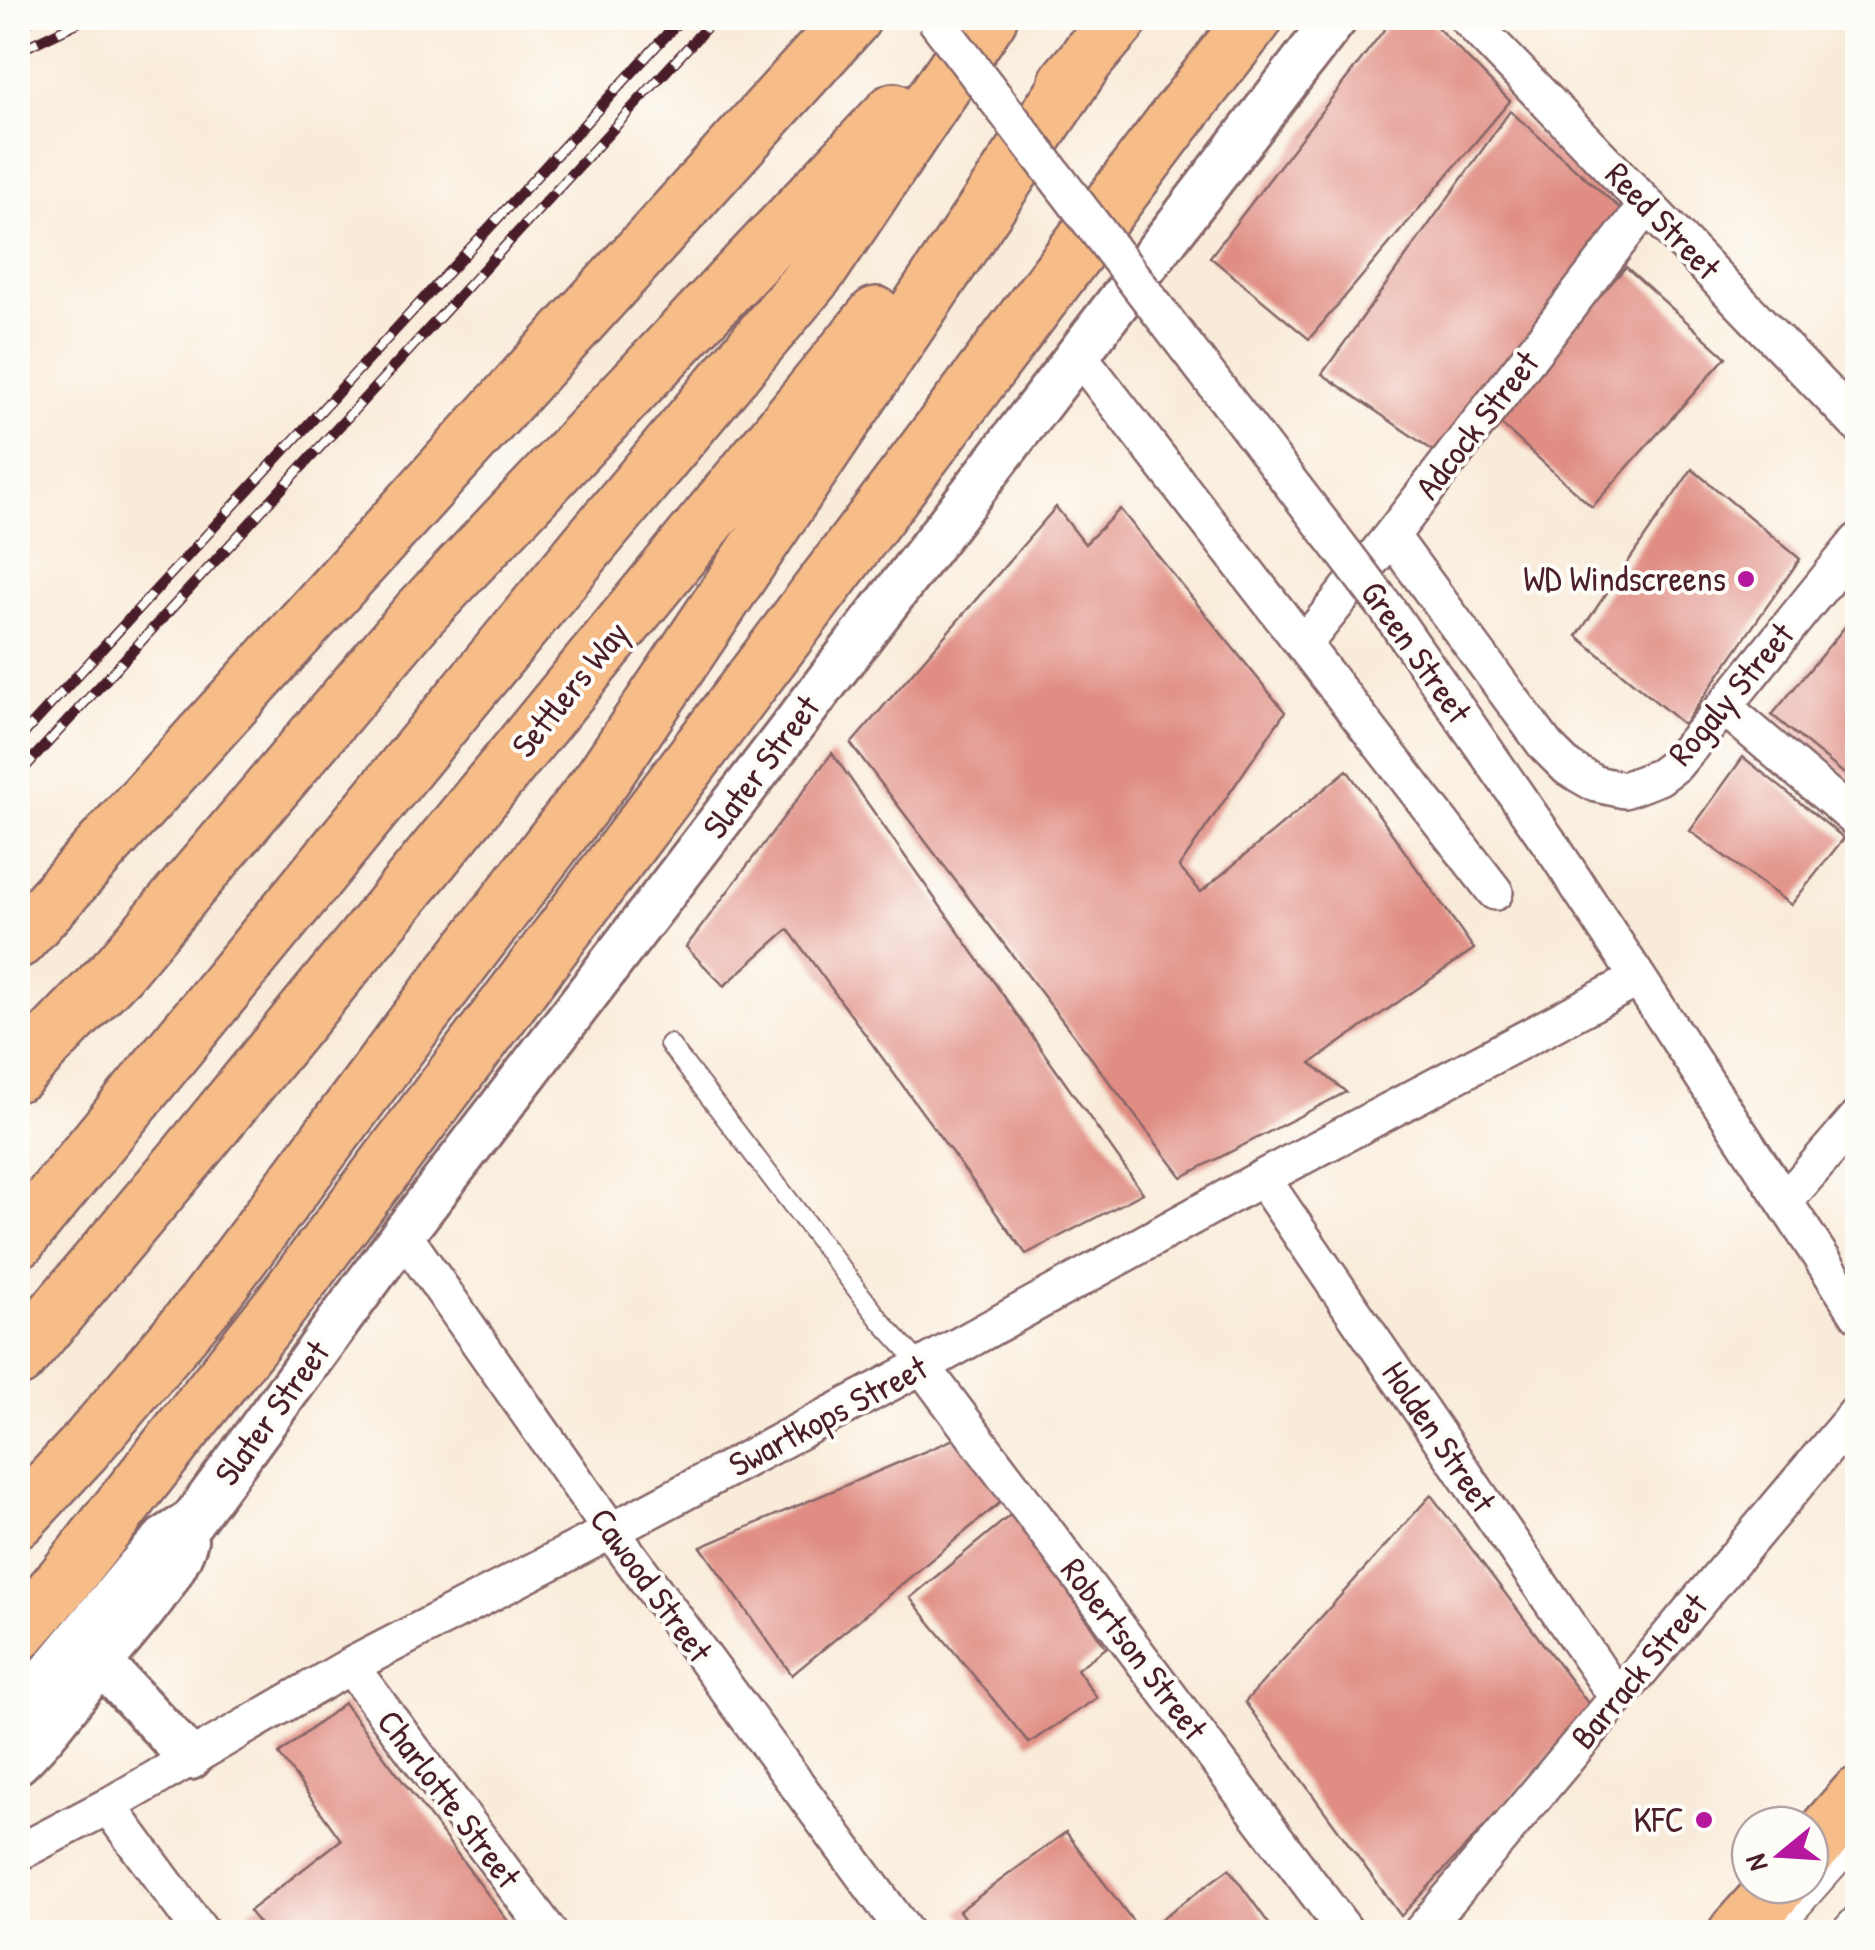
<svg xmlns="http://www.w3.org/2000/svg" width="1875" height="1950" font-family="'Patrick Hand',sans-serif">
  <rect width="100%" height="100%" fill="#fdfcf7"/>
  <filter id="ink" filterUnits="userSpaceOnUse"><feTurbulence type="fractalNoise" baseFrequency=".01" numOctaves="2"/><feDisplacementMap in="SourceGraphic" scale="20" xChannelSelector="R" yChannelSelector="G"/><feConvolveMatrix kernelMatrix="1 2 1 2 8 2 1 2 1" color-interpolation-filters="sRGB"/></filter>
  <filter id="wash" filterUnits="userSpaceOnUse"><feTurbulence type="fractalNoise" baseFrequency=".0048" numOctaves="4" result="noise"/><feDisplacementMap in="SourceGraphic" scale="40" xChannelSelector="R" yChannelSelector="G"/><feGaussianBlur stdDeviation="2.25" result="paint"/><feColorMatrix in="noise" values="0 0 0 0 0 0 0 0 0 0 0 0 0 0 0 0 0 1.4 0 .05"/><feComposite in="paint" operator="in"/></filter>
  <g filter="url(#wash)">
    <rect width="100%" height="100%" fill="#f9ebd9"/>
    <g id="blocks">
      <!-- building -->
      <path fill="#e08d83" d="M 1393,18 L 1428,18 L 1510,101 L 1309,339 L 1210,257 Z
        M 1510,111 L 1624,212 L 1438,454 L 1322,374 Z
        M 1626,267 L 1726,357 L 1592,507 L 1492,416 Z
        M 1692,469 L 1800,559 L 1684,725 L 1577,636 Z
        M 1056,507 L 1085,544 L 1120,509 L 1285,712 L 1179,867 L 1201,892 L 1347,770 L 1474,949 L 1311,1063 L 1346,1092 L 1182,1177 L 851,744 Z
        M 1858,611 L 1858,785 L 1772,715 Z
        M 832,753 L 1143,1193 L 1026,1254 L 788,929 L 724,986 L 686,947 Z
        M 1743,757 L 1844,838 L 1791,905 L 1690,831 Z
        M 956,1438 L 1007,1497 L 792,1675 L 701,1547 Z
        M 1431,1495 L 1593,1710 L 1401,1916 L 1245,1702 Z
        M 1014,1512 L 1106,1648 L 1077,1669 L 1097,1698 L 1029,1743 L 910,1598 Z
        M 344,1703 L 516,1932 L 266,1932 L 249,1911 L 341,1840 L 279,1754 Z
        M 1066,1832 L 1141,1932 L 975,1932 L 959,1911 Z
        M 1229,1869 L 1275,1932 L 1143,1932 Z"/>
    </g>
  </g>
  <g filter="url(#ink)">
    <use href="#blocks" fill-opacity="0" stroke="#876668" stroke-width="2.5"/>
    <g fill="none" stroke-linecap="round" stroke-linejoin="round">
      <!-- service casing -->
      <g stroke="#876668" stroke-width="22">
        <path id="service" d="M 669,1044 L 881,1321 L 922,1366
          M 1780,1932 L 1858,1844
          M 1838,1932 L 1858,1910"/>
      </g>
      <!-- minor casing -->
      <g stroke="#876668" stroke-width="40">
        <path id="minor" d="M 1467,18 L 1858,425
          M 1077,353 L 1495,892
          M 1391,536 L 1546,746 L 1568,768 L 1596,784 L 1624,790 L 1659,777 L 1675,765 L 1724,707 L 1858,541
          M 1304,644 L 1391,536 L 1647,205
          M 1724,707 L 1858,821
          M 1555,851 L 1858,1314
          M 1262,1178 L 1617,1697
          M 1785,1201 L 1858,1117
          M 403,1234 L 611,1531 L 905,1932
          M 922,1366 L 1346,1932
          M 350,1666 L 549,1932
          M 108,1806 L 201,1932
          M 18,1853 L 108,1806 L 350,1666 L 611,1531 L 922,1366 L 1262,1178 L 1638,979
          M 1421,1932 L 1858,1411"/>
      </g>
      <!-- tertiary casing -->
      <g stroke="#876668" stroke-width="48">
        <path id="tertiary" d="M 73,1653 L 101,1663 L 190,1758
          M 18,1712 L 138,1567 L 164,1539 L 192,1521 L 403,1234 L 1336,18
          M 18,1762 C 47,1734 72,1699 97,1667 C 124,1634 175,1580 186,1540"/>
      </g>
      <!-- primary casing -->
      <g stroke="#876668" stroke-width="60">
        <path id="primary" d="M 1810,1850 L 1858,1795
          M 1737,1932 L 1779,1885"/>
      </g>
      <!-- motorway casing -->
      <g stroke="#876668" stroke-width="60">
        <path id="motorway" d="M 1067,82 L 1121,18
          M 18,940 L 853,18
          M 18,1073 L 119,969 L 419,614 L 894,111
          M 18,1240 L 586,548 L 822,266 L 989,18
          M 18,1359 L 187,1157 L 876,315
          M 18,1519 L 84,1448 L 207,1302 L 413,1026 L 602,779 L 1091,52
          M 18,1633 L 63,1581 L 281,1305 L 1172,124 L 1255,18"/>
      </g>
      <!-- service -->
      <use href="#service" stroke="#fff" stroke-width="18"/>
      <!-- minor -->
      <use href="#minor" stroke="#fff" stroke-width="35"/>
      <!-- tertiary -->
      <use href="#tertiary" stroke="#fff" stroke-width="42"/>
      <!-- primary -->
      <use href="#primary" stroke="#f7bd88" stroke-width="55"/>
      <!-- motorway -->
      <use href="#motorway" stroke="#f7bd88" stroke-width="55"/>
      <!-- rail casing -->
      <g stroke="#4a1f2b" stroke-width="11">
        <path id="rail" d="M 18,26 L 35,18
          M 18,51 L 87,18
          M 18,740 L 682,18
          M 18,775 L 715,18"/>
      </g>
      <!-- rail -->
      <use href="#rail" stroke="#fdfcf7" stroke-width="8" stroke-dasharray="22" stroke-linecap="butt"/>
      <!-- minor-bridge casing -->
      <g stroke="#876668" stroke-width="40" stroke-linecap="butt">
        <path id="minor-bridge" d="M 934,18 L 1388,610 L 1555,851"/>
      </g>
      <!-- minor-bridge -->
      <use href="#minor-bridge" stroke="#fff" stroke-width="35"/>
    </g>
  </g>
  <!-- markers -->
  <g fill="#b5179e" stroke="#fdfcf7" stroke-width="4">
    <circle cx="1746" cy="579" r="10"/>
    <circle cx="1704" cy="1820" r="10"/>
  </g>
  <g text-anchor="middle" stroke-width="8" stroke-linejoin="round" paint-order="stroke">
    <!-- street labels -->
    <g font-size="35" fill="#4a1f2b" stroke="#fdfcf7">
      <text transform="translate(1663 221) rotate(46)" y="12">Reed Street</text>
      <text transform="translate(1477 425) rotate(-52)" y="12">Adcock Street</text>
      <text transform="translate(1416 652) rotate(55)" y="12">Green Street</text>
      <text transform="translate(570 689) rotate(-51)" y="12">Settlers Way</text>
      <text transform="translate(1731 694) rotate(-50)" y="12">Rogaly Street</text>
      <text transform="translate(761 767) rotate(-53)" y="12">Slater Street</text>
      <text transform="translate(272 1413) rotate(-54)" y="12">Slater Street</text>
      <text transform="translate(828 1416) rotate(-28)" y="12">Swartkops Street</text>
      <text transform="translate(1439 1437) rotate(56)" y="12">Holden Street</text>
      <text transform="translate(651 1585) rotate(54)" y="12">Cawood Street</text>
      <text transform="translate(1134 1649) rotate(53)" y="12">Robertson Street</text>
      <text transform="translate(1639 1671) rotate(-50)" y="12">Barrack Street</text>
      <text transform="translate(449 1799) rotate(53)" y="12">Charlotte Street</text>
    </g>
    <!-- poi labels -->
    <g font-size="35" fill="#4a1f2b" stroke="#fdfcf7" text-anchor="end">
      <text x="1726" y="591">WD Windscreens</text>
      <text x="1684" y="1832">KFC</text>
    </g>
  </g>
  <!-- margin -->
  <rect width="1875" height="1950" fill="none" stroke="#fdfcf7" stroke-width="60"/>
  <!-- north arrow -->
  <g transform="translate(1780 1855) rotate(252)"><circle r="48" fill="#fdfcf7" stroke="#b5a4a5" stroke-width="2.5"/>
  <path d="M0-8L18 38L0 25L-18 38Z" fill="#b5179e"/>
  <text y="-15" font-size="28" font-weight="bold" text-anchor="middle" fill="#4a1f2b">N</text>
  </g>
</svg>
